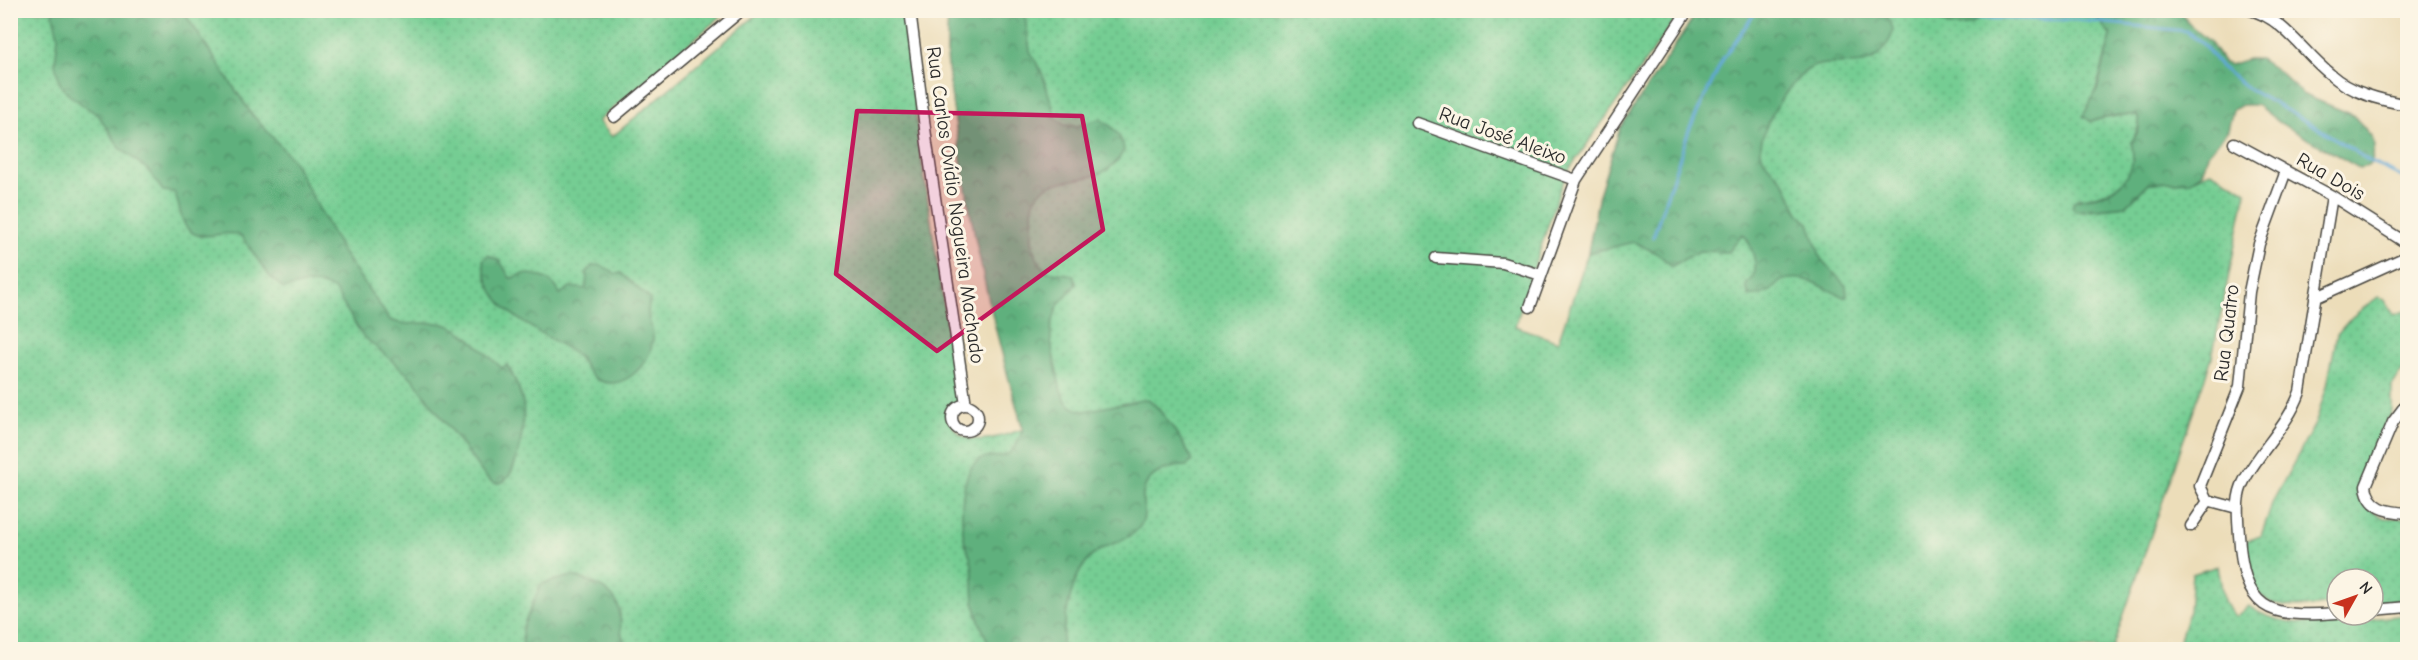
<svg xmlns="http://www.w3.org/2000/svg" width="2418" height="660" font-family="'Comic Neue',sans-serif">
  <defs>
    <pattern id="grass-dots" width="8" height="8" patternUnits="userSpaceOnUse" patternTransform="scale(1.5)"><rect width="8" height="8" fill="#74cd93"/><path d="M2 2h.1M6 6h.1" fill="none" stroke="#65b07f" stroke-width="1.8" stroke-linecap="round"/></pattern>
    <pattern id="forest-crowns" width="20" height="18" patternUnits="userSpaceOnUse" patternTransform="scale(1.5)"><rect width="20" height="18" fill="#5fb07d"/><path d="M2 6a3 3 0 1 1 6 0M12 15a3 3 0 1 1 6 0" fill="none" stroke="#4f8f67"/></pattern>
  </defs>
  <rect width="100%" height="100%" fill="#fcf5e5"/>
  <filter id="ink" filterUnits="userSpaceOnUse"><feTurbulence type="fractalNoise" baseFrequency=".0167" numOctaves="2"/><feDisplacementMap in="SourceGraphic" scale="12" xChannelSelector="R" yChannelSelector="G"/><feConvolveMatrix kernelMatrix="1 2 1 2 8 2 1 2 1" color-interpolation-filters="sRGB"/></filter>
  <filter id="wash" filterUnits="userSpaceOnUse"><feTurbulence type="fractalNoise" baseFrequency=".008" numOctaves="4" result="noise"/><feDisplacementMap in="SourceGraphic" scale="24" xChannelSelector="R" yChannelSelector="G"/><feGaussianBlur stdDeviation="1.35" result="paint"/><feColorMatrix in="noise" values="0 0 0 0 0 0 0 0 0 0 0 0 0 0 0 0 0 1.4 0 .05"/><feComposite in="paint" operator="in"/></filter>
  <g filter="url(#wash)">
    <rect width="100%" height="100%" fill="#ecddb9"/>
    <!-- grass -->
    <path fill="url(#grass-dots)" stroke="#507c5f" stroke-width="1.5" d="M 1960,10 L 1983,16 L 2091,15 C 2101,17 2108,26 2111,36 L 2094,97 L 2090,121 L 2133,113 L 2137,115 C 2143,128 2132,134 2132,146 C 2132,149 2135,152 2135,155 C 2135,184 2101,198 2077,198 L 2081,211 L 2126,206 L 2149,183 L 2190,181 L 2211,171 L 2246,191 L 2212,357 L 2112,649 L 11,649 L 10,11 L 727,11 L 598,121 L 612,137 L 761,11 L 903,11 L 921,155 L 958,400 L 949,417 C 958,452 999,438 1023,429 C 995,331 972,234 957,133 C 951,91 943,54 949,11 L 1681,11 L 1568,171 L 1560,189 L 1515,326 L 1558,342 L 1588,253 L 1599,195 L 1620,128 L 1698,11 Z
      M 2378,297 L 2384,299 L 2394,315 L 2407,310 L 2407,364 L 2392,386 L 2392,411 L 2360,484 L 2363,499 L 2375,513 L 2384,518 L 2407,518 L 2407,600 L 2373,602 L 2373,579 L 2337,579 L 2337,604 C 2277,610 2247,613 2245,541 L 2261,536 L 2273,501 L 2316,422 L 2327,386 L 2337,334 L 2352,317 Z
      M 2218,566 L 2224,601 L 2235,617 L 2249,606 C 2288,636 2360,619 2407,615 L 2407,649 L 2177,649 L 2189,611 L 2192,574 Z"/>
    <!-- forest -->
    <path fill="url(#forest-crowns)" stroke="#456e54" stroke-width="1.5" d="M 2112,10 L 2180,11 L 2189,24 L 2210,42 L 2224,63 L 2230,65 L 2248,59 L 2260,59 L 2281,73 L 2302,94 L 2353,115 L 2372,137 L 2375,146 L 2372,161 L 2368,166 L 2359,168 L 2280,123 L 2257,105 L 2242,105 L 2233,110 L 2228,130 L 2208,154 L 2202,173 L 2191,181 L 2149,183 L 2126,206 L 2076,211 L 2072,207 L 2074,201 C 2080,197 2089,198 2097,196 C 2124,189 2138,168 2131,142 C 2138,134 2142,125 2137,115 L 2118,115 L 2090,121 L 2083,116 L 2097,90 L 2111,36 L 2097,17 L 2079,15 Z
      M 52,11 L 183,11 L 251,113 L 292,159 L 343,253 L 390,320 C 407,327 419,322 437,323 C 462,324 484,353 502,368 L 507,365 C 514,377 521,390 523,404 C 526,423 515,510 484,475 L 413,379 L 362,335 L 334,289 L 319,284 L 307,283 L 284,289 L 270,277 L 242,237 C 224,226 202,246 187,228 C 179,218 180,203 174,192 L 163,191 L 148,170 L 120,148 L 99,116 L 69,95 L 60,84 L 55,64 L 58,36 Z
      M 949,11 L 1024,11 L 1030,51 L 1042,73 L 1056,118 L 1064,125 L 1077,126 L 1099,119 C 1112,125 1122,136 1124,150 C 1103,193 1055,169 1037,196 C 1030,205 1033,217 1032,228 C 1031,246 1034,257 1046,271 L 1073,275 L 1076,283 C 1072,294 1060,298 1057,308 C 1046,338 1052,345 1057,373 C 1061,391 1062,408 1084,411 L 1148,399 C 1158,405 1189,449 1192,461 L 1187,466 C 1166,466 1141,475 1143,501 C 1143,509 1146,516 1142,523 C 1133,540 1115,541 1100,550 C 1069,568 1066,618 1061,649 L 991,649 C 986,636 979,624 976,611 C 971,594 975,576 971,560 C 970,554 966,549 965,543 C 960,522 960,478 975,463 C 993,446 1008,474 1023,429 C 994,332 972,234 957,134 C 951,91 943,54 949,11 Z
      M 1698,11 L 1883,11 C 1893,28 1898,27 1886,46 C 1869,75 1841,58 1815,66 C 1795,72 1757,130 1761,152 C 1763,163 1776,172 1783,181 C 1793,194 1794,214 1809,223 L 1821,259 L 1846,286 L 1847,296 L 1844,297 C 1824,289 1805,272 1781,281 C 1771,291 1764,297 1749,295 L 1746,286 C 1748,281 1752,279 1754,274 C 1758,266 1750,238 1742,234 L 1729,252 L 1699,251 L 1672,266 L 1658,254 L 1634,242 L 1588,253 L 1599,195 L 1620,128 Z
      M 1924,11 L 1960,11 L 1983,16 C 1958,35 1948,27 1924,11 Z
      M 488,255 L 500,261 L 510,278 C 515,278 519,274 524,274 C 540,274 554,280 560,294 L 570,287 L 586,289 L 587,272 L 592,266 L 601,265 L 616,274 L 621,273 L 650,299 C 649,304 648,309 648,313 C 648,322 654,330 653,340 C 650,365 621,395 595,378 C 586,373 584,359 571,351 C 534,327 487,312 483,260 Z
      M 572,576 C 588,580 612,588 618,606 C 624,624 615,632 630,649 L 523,649 L 522,629 L 541,584 Z"/>
    <g fill="none" stroke-linecap="round" stroke-linejoin="round">
      <!-- stream -->
      <path stroke="#5fa7d6" stroke-width="3" d="M 1944,10 L 1965,18 L 2077,20 L 2186,31 L 2204,45 L 2221,67 L 2250,90 L 2320,129 L 2371,162 L 2408,180
        M 1653,237 L 1689,130 L 1724,57 L 1757,10"/>
    </g>
  </g>
  <g filter="url(#ink)">
    <g fill="none" stroke-linecap="round" stroke-linejoin="round">
      <!-- minor casing -->
      <g stroke="#484640" stroke-width="13">
        <path id="minor" d="M 910,10 L 927,144 L 966,405
          M 2250,10 C 2285,19 2303,53 2330,74 C 2351,93 2380,100 2408,105
          M 614,117 L 742,10
          M 1417,123 L 1576,180
          M 2234,143 L 2332,196 L 2408,244
          M 2332,196 L 2300,392 C 2288,426 2260,450 2244,481 C 2235,498 2238,517 2239,535 C 2244,611 2267,618 2337,613
          M 1436,258 L 1503,263 L 1541,275
          M 2315,298 L 2408,256
          M 1530,307 L 1576,180 L 1688,10
          M 2408,402 L 2393,422 L 2366,486 C 2369,509 2388,512 2408,513
          M952 418a13 13 0 1 1 26 0a13 13 0 1 1-26 0Z
          M 2237,508 L 2207,500 L 2200,486 L 2240,386 L 2249,292 L 2259,244 L 2286,171
          M 2191,526 L 2208,501
          M 2373,610 L 2408,607"/>
      </g>
      <!-- minor -->
      <use href="#minor" stroke="#fff" stroke-width="10"/>
    </g>
  </g>
  <!-- marked area -->
  <path fill="#c2185b" fill-opacity="0.2" stroke="#c2185b" stroke-width="4.5" stroke-linejoin="round" d="M 857,111 L 1082,116 L 1103,230 L 937,351 L 836,274 Z"/>
  <g text-anchor="middle" stroke-width="6" stroke-linejoin="round" paint-order="stroke">
    <!-- street labels -->
    <g font-size="20" fill="#2b2b2b" stroke="#fcf5e5">
      <text transform="translate(1503 135) rotate(20)" y="7">Rua José Aleixo</text>
      <text transform="translate(2331 176) rotate(30)" y="7">Rua Dois</text>
      <text transform="translate(956 205) rotate(82)" y="7">Rua Carlos Ovídio Nogueira Machado</text>
      <text transform="translate(2226 333) rotate(-83)" y="7">Rua Quatro</text>
    </g>
  </g>
  <!-- margin -->
  <rect width="2418" height="660" fill="none" stroke="#fcf5e5" stroke-width="36"/>
  <!-- north arrow -->
  <g transform="translate(2355 597) rotate(50)"><circle r="28" fill="#fcf5e5" stroke="#a8a49b" stroke-width="1.5"/>
  <path d="M0-4.5L10 22L0 15L-10 22Z" fill="#c8321e"/>
  <text y="-9" font-size="16" font-weight="bold" text-anchor="middle" fill="#2b2b2b">N</text>
  </g>
</svg>
